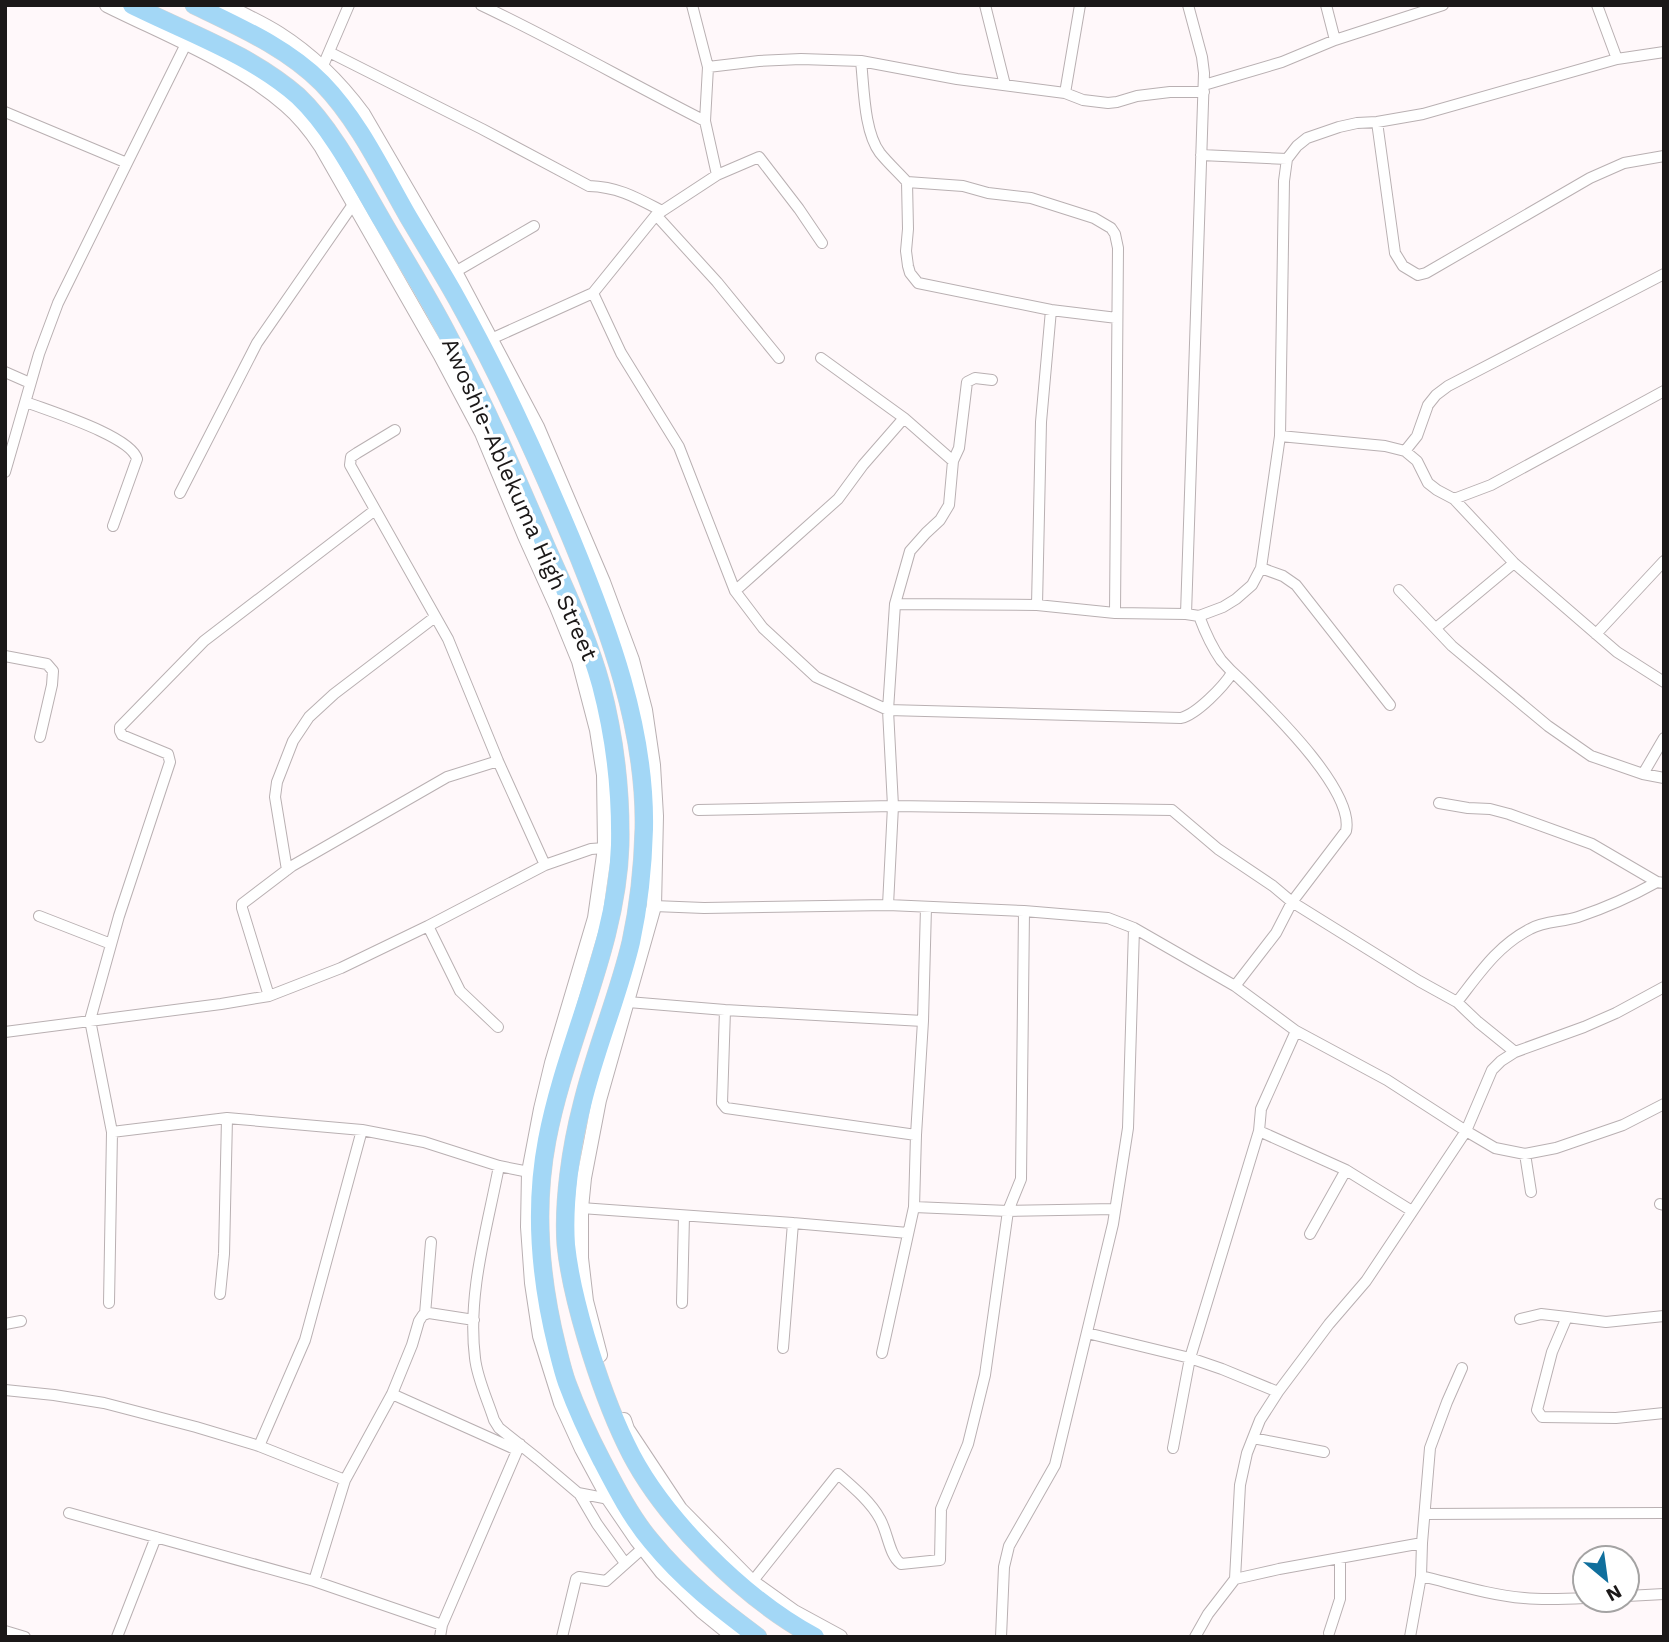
<svg xmlns="http://www.w3.org/2000/svg" width="1669" height="1642" font-family="'Work Sans',sans-serif">
  <rect width="100%" height="100%" fill="#fff8fa"/>
  <g fill="none" stroke-linecap="round" stroke-linejoin="round">
    <!-- minor casing -->
    <g stroke="#b9b0b2" stroke-width="12">
      <path id="minor" d="M 481,5 C 557,41 630,83 705,121
        M 692,5 L 708,67 L 705,121 L 717,175
        M 985,5 L 1005,85
        M 1326,5 L 1335,40
        M 1597,5 L 1617,59
        M 329,52 L 482,129 L 589,186 C 619,187 637,198 662,211
        M 861,61 C 864,88 864,132 880,153 C 888,163 898,172 907,182 L 963,186 L 988,193 L 1031,198 L 1094,218 L 1111,228 L 1115,234 L 1118,248 L 1115,613
        M 708,67 L 759,61 L 801,59 L 861,61 L 957,79 L 1065,93 L 1083,100 L 1108,103 L 1117,102 L 1137,96 L 1170,92 L 1204,92
        M 322,68 L 349,5
        M 1204,85 L 1282,62 L 1335,40 L 1443,5
        M 1065,93 L 1080,5
        M 5,112 L 127,163 L 186,44
        M 1377,122 L 1395,253 L 1403,266 L 1418,275 L 1426,273 L 1590,178 L 1624,163 L 1664,156
        M 1201,155 L 1287,159
        M 907,182 L 908,229 L 906,251 L 908,266 L 910,273 L 918,283 L 1051,310 L 1117,318
        M 656,215 L 717,282 L 779,358
        M 455,272 L 534,226
        M 593,293 L 621,353 L 679,447 L 735,591 L 763,628 L 816,677 L 888,710 L 1181,718 C 1197,714 1223,687 1232,673
        M 491,339 L 593,293 L 656,215 L 717,175 L 759,157 L 799,209 L 822,243
        M 821,358 L 904,418 L 953,461
        M 5,372 L 30,383
        M 26,402 C 49,411 131,436 137,459 L 113,526
        M 395,430 L 357,453 L 351,457 L 350,465 L 448,639 L 498,761 L 545,865
        M 1280,436 L 1385,446 L 1405,451 L 1417,461 L 1428,483 L 1437,490 L 1454,499 L 1514,563 L 1617,652 L 1664,682
        M 1405,451 L 1417,436 L 1428,405 L 1436,395 L 1448,386 L 1664,274
        M 5,472 L 39,354 L 58,303 L 127,163
        M 180,493 L 257,343 L 354,203
        M 1454,499 L 1491,485 L 1664,391
        M 1261,568 L 1283,576 L 1296,585 L 1390,705
        M 1399,590 L 1452,646 L 1548,726 L 1591,756 L 1643,774 L 1664,778
        M 735,591 L 838,499 L 863,465 L 904,418
        M 895,604 L 1037,605 L 1115,613 L 1186,614 L 1199,616 L 1223,607 L 1236,599 L 1252,585 L 1261,568 L 1280,436 L 1284,181 L 1287,159 L 1297,146 L 1307,138 L 1339,127 L 1357,123 L 1377,122 L 1423,114 L 1617,59 L 1664,52
        M 1037,605 L 1041,422 L 1051,310
        M 1186,614 L 1204,73 L 1202,57 L 1188,5
        M 1199,616 C 1205,632 1211,646 1221,660 C 1227,667 1233,673 1240,679 C 1269,708 1355,790 1346,831 L 1292,902 L 1276,933 L 1235,986
        M 1436,628 L 1514,563
        M 1596,634 L 1664,561
        M 5,656 L 47,664 L 53,671 L 52,685 L 40,737
        M 1643,774 L 1664,738
        M 1439,803 L 1468,808 L 1490,809 L 1509,814 L 1592,844 L 1657,882 L 1664,883
        M 698,810 L 893,806 L 1172,810 L 1218,849 L 1273,886 L 1292,902 L 1419,981 L 1457,1002 L 1478,1022 L 1515,1052
        M 287,870 L 275,797 L 277,782 L 293,741 L 309,717 L 334,694 L 435,617
        M 888,905 L 893,806 L 888,710 L 895,604 L 910,551 L 926,533 L 940,520 L 949,505 L 953,461 L 959,448 L 967,382 L 975,378 L 992,380
        M 654,906 L 704,908 L 888,905 L 1024,911 L 1108,918 L 1134,928 L 1235,986 L 1296,1031 L 1387,1080 L 1466,1131 L 1495,1148 L 1525,1154 L 1556,1148 L 1623,1125 L 1664,1104
        M 39,916 L 111,944
        M 428,926 L 460,991 L 498,1027
        M 269,996 L 242,908 L 242,904 L 292,866 L 447,777 L 498,761
        M 628,1002 L 725,1010 L 923,1021
        M 1457,1002 C 1479,974 1497,946 1530,929 C 1544,921 1562,922 1578,917 C 1605,908 1632,896 1657,882
        M 725,1010 L 722,1103 L 726,1108 L 916,1135
        M 5,1032 L 221,1004 L 269,996 L 341,968 L 428,926 L 545,865 L 591,849 L 605,848
        M 1259,1131 L 1346,1170 L 1412,1211
        M 112,1132 L 227,1118 L 362,1130 L 424,1142 L 499,1166 L 529,1172
        M 1525,1154 L 1531,1192
        M 499,1166 C 487,1229 467,1294 475,1358 C 477,1378 488,1401 494,1420 L 499,1428 L 538,1459 L 578,1493 L 609,1499
        M 1660,1204 L 1664,1205
        M 914,1207 L 1008,1211 L 1115,1209
        M 581,1208 L 793,1223 L 908,1233
        M 1310,1234 L 1346,1170
        M 220,1294 L 224,1254 L 227,1118
        M 109,1303 L 112,1132 L 90,1020 L 119,916 L 170,762 L 168,754 L 122,735 L 120,731 L 120,727 L 204,641 L 375,510
        M 682,1303 L 684,1216
        M 425,1314 L 431,1242
        M 1664,1316 L 1606,1322 L 1567,1317 L 1552,1352 L 1537,1410 L 1542,1417 L 1616,1418 L 1664,1413
        M 1520,1319 L 1541,1314 L 1567,1317
        M 5,1324 L 21,1321
        M 1087,1333 L 1190,1358 L 1222,1369 L 1278,1392
        M 783,1348 L 793,1223
        M 882,1353 L 914,1207 L 916,1135 L 923,1021 L 926,907
        M 5,1390 L 54,1395 L 104,1403 L 196,1427 L 259,1446 L 345,1480
        M 392,1394 L 517,1450
        M 1253,1438 L 1324,1452
        M 259,1446 L 305,1340 L 362,1130
        M 1173,1448 L 1190,1358 L 1259,1131 L 1261,1109 L 1296,1031
        M 580,1495 L 597,1524 L 625,1563
        M 69,1513 L 314,1581 L 442,1625
        M 1425,1514 L 1664,1513
        M 1421,1576 C 1455,1584 1489,1595 1524,1598 C 1544,1600 1565,1599 1585,1598
        M 1235,1579 L 1279,1569 L 1422,1543
        M 314,1581 L 345,1480 L 392,1394 L 412,1345 L 419,1321 L 423,1315 L 429,1313 L 474,1320
        M 752,1582 L 838,1474 C 853,1487 871,1502 880,1519 C 888,1533 889,1555 901,1564 L 940,1560 L 941,1509 L 968,1444 L 985,1375 L 1008,1211 L 1021,1179 L 1024,911
        M 1627,1596 L 1664,1594
        M 5,1631 L 25,1637
        M 1329,1633 L 1340,1599 L 1340,1558
        M 117,1637 L 156,1537
        M 440,1637 L 442,1625 L 520,1444
        M 562,1637 L 576,1579 L 579,1577 L 606,1581 L 643,1548
        M 1001,1637 L 1004,1567 L 1009,1546 L 1055,1465 L 1113,1224 L 1128,1128 L 1134,928
        M 1195,1637 L 1208,1614 L 1235,1579 L 1240,1485 L 1247,1453 L 1260,1420 L 1278,1392 L 1329,1324 L 1366,1281 L 1466,1131 L 1492,1070 L 1501,1061 L 1515,1052 L 1584,1027 L 1616,1013 L 1664,987
        M 1410,1637 L 1421,1576 L 1422,1543 L 1430,1448 L 1447,1402 L 1462,1368"/>
    </g>
    <!-- tertiary casing -->
    <g stroke="#b9b0b2" stroke-width="16">
      <path id="tertiary" d="M 107,5 C 165,34 237,62 286,105 C 300,117 311,131 321,146 L 440,354 L 482,433 L 525,536 L 557,607 L 579,661 L 597,730 L 604,775 L 605,848 L 595,918 L 552,1063 L 541,1109 L 529,1172 L 528,1227 L 532,1283 L 540,1336 L 561,1403 L 582,1449 L 609,1499 L 637,1540 L 662,1572 L 702,1611 L 734,1637
        M 225,5 C 243,15 262,23 279,34 C 312,55 340,83 363,114 L 455,272 L 537,427 L 603,582 L 632,660 L 645,710 L 653,765 L 656,816 L 654,906 L 599,1100 L 584,1178 L 581,1208 L 581,1258 L 586,1301 L 600,1355
        M 624,1420 L 627,1429 L 680,1509 L 752,1582 L 794,1612 L 840,1637"/>
    </g>
    <!-- primary casing -->
    <g stroke="#d6d5d5" stroke-width="19">
      <path id="primary" d="M 132,5 C 188,33 250,54 298,96 C 332,128 359,181 383,222 C 405,260 429,298 449,337 C 485,404 515,474 545,544 C 565,590 588,637 601,685 C 615,738 621,791 620,845 C 617,947 566,1040 547,1140 C 534,1208 540,1279 557,1347 C 560,1359 563,1372 567,1383 C 577,1410 589,1436 602,1461 C 616,1488 632,1519 652,1542 C 683,1580 719,1608 758,1637
        M 194,5 C 239,27 286,47 322,83 C 359,121 383,173 409,218 C 425,245 442,272 457,299 C 500,376 537,457 571,538 C 609,630 646,729 644,829 C 643,867 639,905 631,942 C 618,997 595,1050 582,1105 C 571,1147 563,1202 566,1245 C 569,1274 578,1310 586,1337 C 597,1374 609,1409 626,1444 C 660,1516 744,1599 815,1637"/>
    </g>
    <!-- minor -->
    <use href="#minor" stroke="#fff" stroke-width="10"/>
    <!-- tertiary -->
    <use href="#tertiary" stroke="#fff" stroke-width="14"/>
    <!-- primary -->
    <use href="#primary" stroke="#a3d7f6" stroke-width="18"/>
  </g>
  <g text-anchor="middle" stroke-width="7" stroke-linejoin="round" paint-order="stroke">
    <!-- street labels -->
    <g font-size="23" fill="#1b1818" stroke="#fff">
      <text transform="translate(520 499) rotate(66)" y="8">Awoshie-Ablekuma High Street</text>
    </g>
  </g>
  <!-- border -->
  <rect width="1669" height="1642" fill="none" stroke="#1b1818" stroke-width="14"/>
  <!-- north arrow -->
  <g transform="translate(1606 1579) rotate(151)"><circle r="33" fill="#ffffff" stroke="#a4a3a3" stroke-width="2"/>
  <path d="M0-5L12 26L0 18L-12 26Z" fill="#106f9d"/>
  <text y="-10" font-size="19" font-weight="bold" text-anchor="middle" fill="#1b1818">N</text>
  </g>
</svg>
